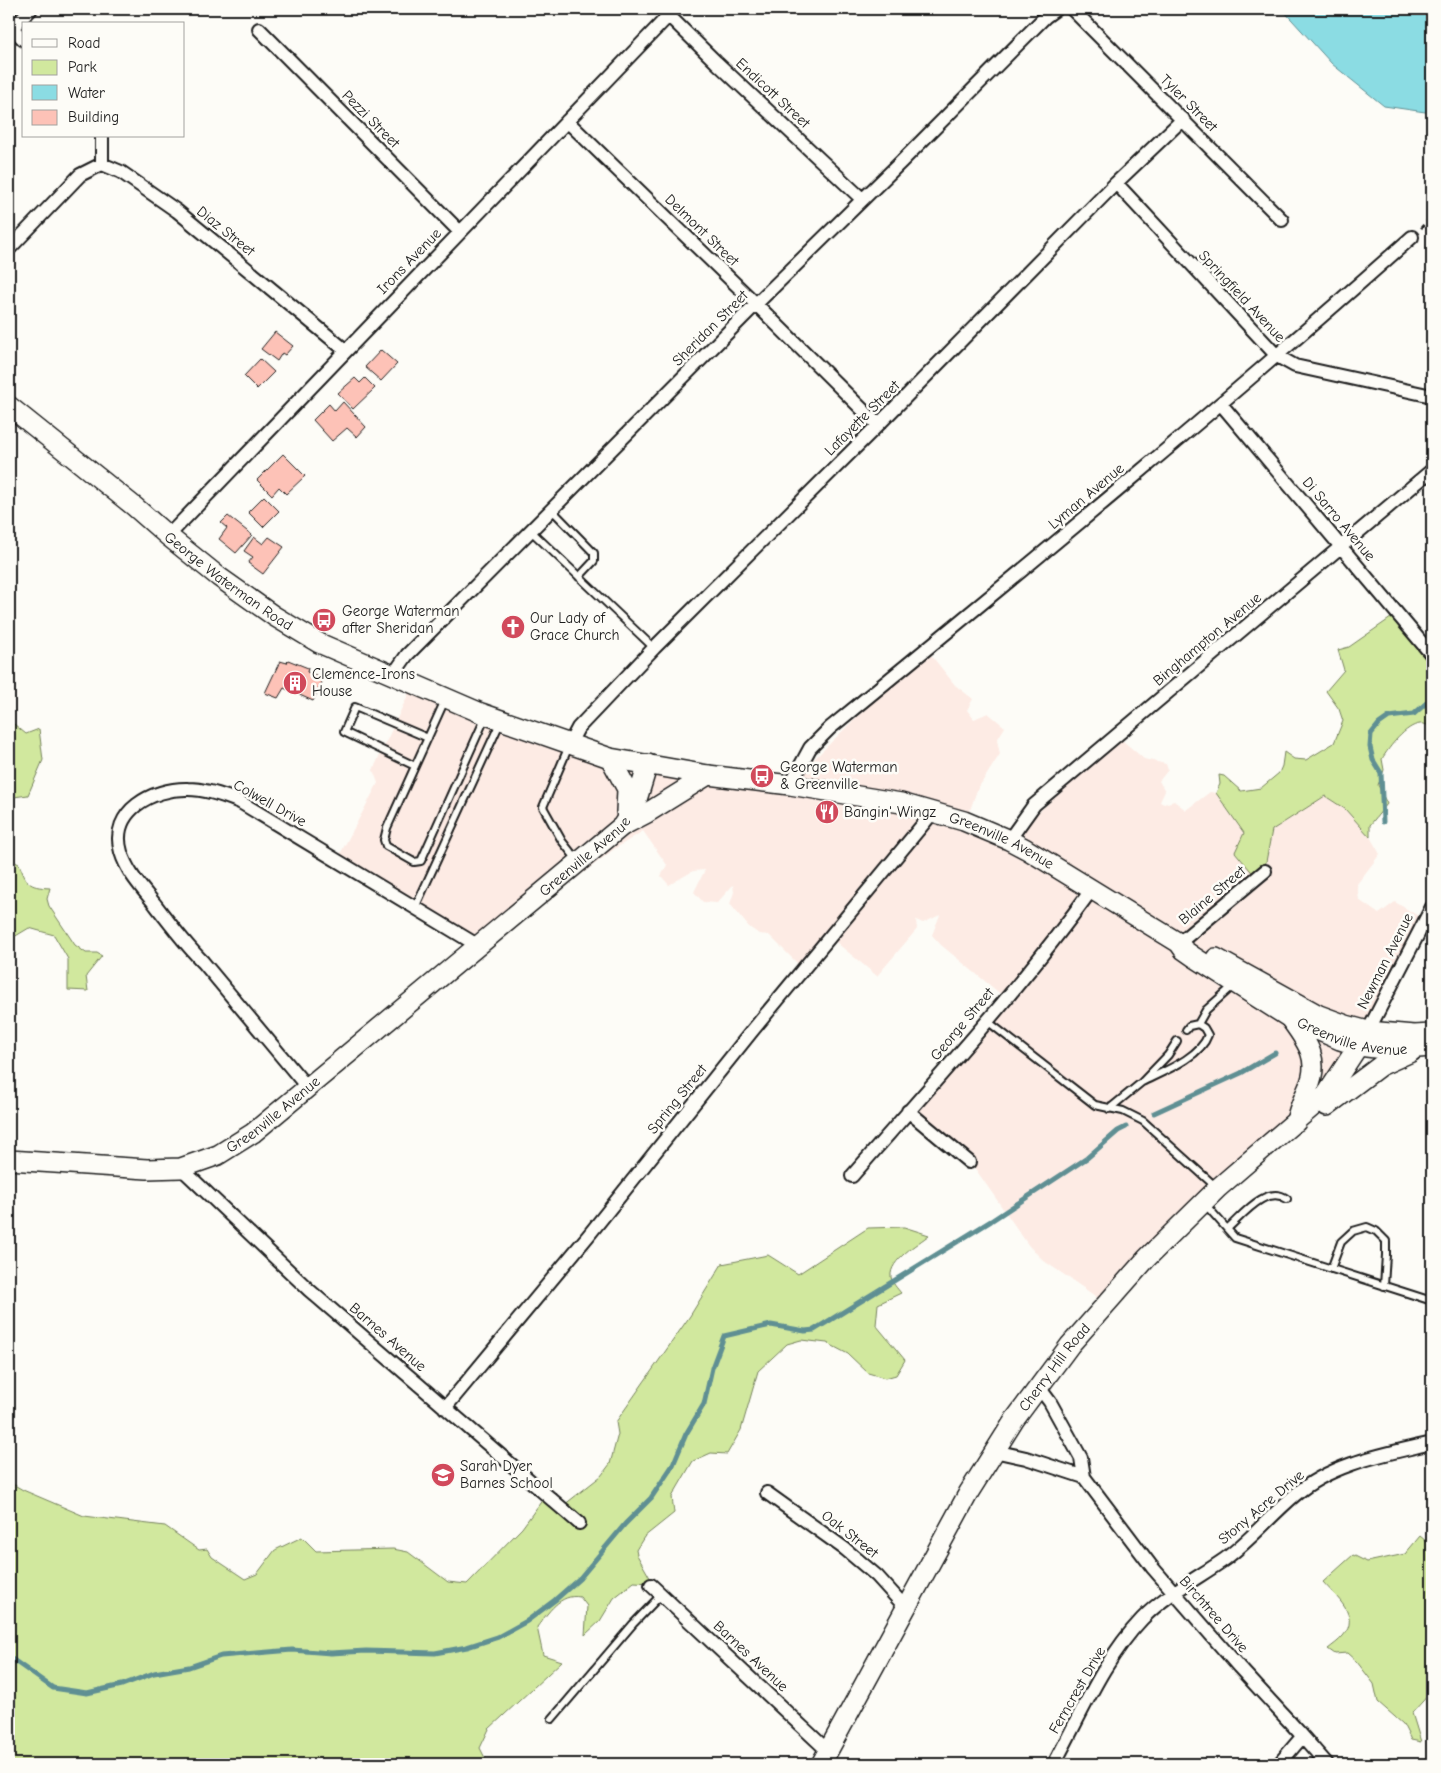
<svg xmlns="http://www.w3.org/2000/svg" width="1441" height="1773" font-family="'Comic Neue',sans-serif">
  <rect width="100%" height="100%" fill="#fdfcf7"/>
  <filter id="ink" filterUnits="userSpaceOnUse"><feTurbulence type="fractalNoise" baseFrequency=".02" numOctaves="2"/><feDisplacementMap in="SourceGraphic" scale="10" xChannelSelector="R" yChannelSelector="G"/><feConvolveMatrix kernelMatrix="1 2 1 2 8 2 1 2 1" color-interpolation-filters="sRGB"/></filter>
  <g filter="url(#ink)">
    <!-- built -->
    <path fill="#fdebe4" d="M 931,655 L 955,685 L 973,699 L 967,710 L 974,719 L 988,713 L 1005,727 L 997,740 L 1000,754 L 977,790 L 967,819 L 1012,836 L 1072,782 L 1122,740 L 1144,759 L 1166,764 L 1168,770 L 1159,781 L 1165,791 L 1160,802 L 1164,804 L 1174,801 L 1186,810 L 1210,792 L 1216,793 L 1244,833 L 1265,867 L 1272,830 L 1325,796 L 1345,809 L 1370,837 L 1380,854 L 1357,884 L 1359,900 L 1379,914 L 1395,902 L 1430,923 L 1427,932 L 1366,1030 L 1324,1085 L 1104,1302 L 1044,1261 L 1029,1246 L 974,1167 L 912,1114 L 1003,996 L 941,945 L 932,935 L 940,915 L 923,923 L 916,920 L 917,929 L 877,976 L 831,938 L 802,968 L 769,935 L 759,934 L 749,927 L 730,904 L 734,892 L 733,885 L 717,903 L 703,902 L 694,892 L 705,870 L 693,871 L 669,885 L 661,876 L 667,865 L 643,831 L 613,850 L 484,950 L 338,858 L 378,783 L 373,770 L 413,684 L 539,739 L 789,784 L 874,700 Z"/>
    <!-- green -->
    <path fill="#d1e89e" stroke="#76825d" d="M 1398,613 L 1432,655 L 1432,727 C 1429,726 1424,723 1420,724 C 1406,725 1389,747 1382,759 L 1384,770 L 1378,785 L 1387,804 L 1370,825 L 1370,837 L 1345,809 L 1325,796 L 1272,830 L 1265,867 L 1255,876 L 1235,852 L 1244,833 L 1216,793 L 1220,784 L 1219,775 L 1224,776 L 1241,791 L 1261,788 L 1279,773 L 1282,766 L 1284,752 L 1294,759 L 1306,760 L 1334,743 L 1343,721 L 1339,709 L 1326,691 L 1344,670 L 1338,650 L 1349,647 Z
      M 9,720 L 26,734 L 39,729 L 43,760 L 28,795 L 14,797 L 9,800 Z
      M 9,859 L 19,864 C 27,883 27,887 50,888 L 47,899 L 49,906 L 75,945 L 86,953 L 97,953 L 102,956 L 86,976 L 88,991 L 68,990 L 68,959 L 54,935 L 29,928 L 9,940 Z
      M 904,1227 L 929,1235 C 918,1244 889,1260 891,1277 C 892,1283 897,1288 901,1293 L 878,1304 L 876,1325 L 905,1360 L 896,1375 L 885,1378 L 868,1373 L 848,1354 L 827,1343 L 801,1340 L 787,1344 L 758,1371 L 741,1430 L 727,1454 L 711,1453 L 693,1461 L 672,1497 L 674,1513 L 644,1537 L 636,1550 L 637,1555 L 653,1583 L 634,1582 L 614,1598 L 600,1621 L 585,1635 L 587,1606 L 580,1597 C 560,1593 548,1613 537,1627 L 543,1655 L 562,1661 L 489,1729 L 480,1748 L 488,1764 L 9,1764 L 9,1482 L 23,1490 L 84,1516 L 165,1526 L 199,1550 L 207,1549 L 212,1557 L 245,1579 L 257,1574 L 275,1550 L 302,1537 L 316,1551 L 393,1549 L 408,1552 L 448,1582 L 467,1584 L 522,1528 L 546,1495 L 564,1505 L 601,1476 L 610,1464 L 618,1434 L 616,1422 L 690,1316 L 722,1264 L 768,1255 L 798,1274 L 868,1228 Z
      M 1420,1536 L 1432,1546 L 1432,1691 L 1412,1713 L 1421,1742 L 1411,1740 L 1403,1724 L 1378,1702 L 1374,1684 L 1357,1662 L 1347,1653 L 1335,1654 L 1328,1649 C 1333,1645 1339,1641 1343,1636 C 1361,1616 1336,1597 1323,1582 L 1353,1555 L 1367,1562 L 1405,1554 Z"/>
    <!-- water -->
    <path fill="#8bdce3" stroke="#5f8f93" d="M 1282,9 L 1432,9 L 1432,113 L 1384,106 L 1332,64 Z"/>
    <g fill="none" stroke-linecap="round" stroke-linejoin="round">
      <!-- stream -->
      <path stroke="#5f8f93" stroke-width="5" d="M 1383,822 L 1381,773 L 1373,760 L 1370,747 L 1371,734 L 1379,724 L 1389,717 L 1414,714 L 1432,698
        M 1154,1113 L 1241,1073 L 1275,1053
        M 9,1657 L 53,1688 L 87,1693 L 122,1685 L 154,1673 L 189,1667 L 221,1656 L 292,1650 L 331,1653 L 366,1651 L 435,1653 L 467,1647 L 498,1637 L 527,1621 L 555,1600 L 580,1578 L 625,1524 L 651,1498 L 673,1465 L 686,1434 L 704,1404 L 712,1368 L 724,1336 L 771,1325 L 805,1331 L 814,1330 L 991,1221 L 1087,1158 L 1118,1131 L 1126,1127"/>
    </g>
    <!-- building -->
    <path fill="#fdc2b7" stroke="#1c1c1c" d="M 275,332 L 293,346 L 285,355 L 282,353 L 277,361 L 261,349 Z
      M 381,350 L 397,364 L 381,381 L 365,367 Z
      M 260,359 L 274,372 L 257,389 L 244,376 Z
      M 355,378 L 360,383 L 365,378 L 375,388 L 353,409 L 338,393 Z
      M 343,402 L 366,427 L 357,437 L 347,428 L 332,441 L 313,420 L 329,404 L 335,411 Z
      M 283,454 L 305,476 L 286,494 L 279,487 L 272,495 L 257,480 Z
      M 264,496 L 279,511 L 263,527 L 248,512 Z
      M 228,516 L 252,535 L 236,553 L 219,539 L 227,528 L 221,523 Z
      M 254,537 L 263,544 L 269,537 L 284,547 L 263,574 L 248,563 L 253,557 L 244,551 Z
      M 288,660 L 308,668 L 307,672 L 324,678 L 313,701 L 284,688 L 278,698 L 265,693 L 280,661 L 287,663 Z"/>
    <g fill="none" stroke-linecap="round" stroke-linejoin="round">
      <!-- lane casing -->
      <g stroke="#1c1c1c" stroke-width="10">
        <path id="lane" d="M 552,510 L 594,553 L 594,561 L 579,577
          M 531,531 L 654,648
          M 445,700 L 387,828 L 384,840 L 386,846 L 414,862 L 421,861 L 425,852 L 486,716
          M 569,746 L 543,807 L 562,841 L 577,860
          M 415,766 L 344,732 L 355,707 L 428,738
          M 415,908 L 500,723
          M 986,1020 L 1095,1105 L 1123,1111 L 1143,1121 L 1215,1186
          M 1198,1024 L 1206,1010 L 1234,985
          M 1177,1041 L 1168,1055 L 1142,1082 C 1162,1072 1200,1058 1208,1035 L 1204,1028 L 1198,1024 L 1189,1026 L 1186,1030
          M 1109,1109 L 1142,1082
          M 1204,1203 L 1235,1238 L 1432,1301
          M 1227,1229 C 1242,1216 1266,1184 1287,1199
          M 1331,1269 L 1341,1242 L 1353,1231 L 1367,1227 L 1376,1231 L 1386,1241 L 1386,1255 L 1384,1286
          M 552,1719 L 633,1624 L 661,1595"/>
      </g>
      <!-- street casing -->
      <g stroke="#1c1c1c" stroke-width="16">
        <path id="street" d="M 1072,9 L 1282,220
          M 663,10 L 716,62 L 862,199
          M 9,25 L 24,40
          M 259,29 L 460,232
          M 9,31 L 31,9
          M 567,121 L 756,304 L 878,425
          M 102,164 L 121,172 L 177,211 L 345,350
          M 102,164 L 102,136
          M 1116,183 L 1277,356 L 1295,366 L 1432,396
          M 9,249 L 80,175 L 102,164
          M 1221,404 L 1432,655
          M 168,536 L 675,9
          M 393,675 L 407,655 L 756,304 L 901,162 L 1045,17 L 1056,9
          M 569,745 L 578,728 L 654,648 L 878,425 L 1116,183 L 1183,119
          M 790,785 L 810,748 L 830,728 C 1027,567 1222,406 1412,237
          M 1009,840 L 1034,805 L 1432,470
          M 1179,943 L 1265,871
          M 1368,1031 L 1432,907
          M 307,1087 L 203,962 C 185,944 170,924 154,903 C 141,887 127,872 121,852 C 109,811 153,788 188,789 C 205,789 223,795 240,802 L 477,945
          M 908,1111 L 969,1162
          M 181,1168 L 309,1290 L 579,1523
          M 852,1176 C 934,1082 1019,990 1092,889
          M 1038,1386 L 1050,1402 L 1081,1458 L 1084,1477 L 1152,1567 L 1239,1667 L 1298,1731 L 1327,1764
          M 445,1408 L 588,1236 L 752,1031 L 934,811
          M 994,1451 L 1026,1458 L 1084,1477
          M 767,1493 L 845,1549 L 877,1576 L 906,1608
          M 651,1585 L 828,1751
          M 1054,1764 C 1081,1715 1103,1660 1142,1619 C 1166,1594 1198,1578 1225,1559 C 1251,1540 1271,1515 1295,1495 C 1332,1463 1386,1454 1432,1443
          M 1279,1764 L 1302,1737"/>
      </g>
      <!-- secondary casing -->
      <g stroke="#1c1c1c" stroke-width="22">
        <g id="secondary">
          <path id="s1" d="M 9,406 L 135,507 L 168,536 L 219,577 L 274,616 L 319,643 L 481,713 L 610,758 L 708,775 L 790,785 L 901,803 L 964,821 L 1009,840 L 1026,849 L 1179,943 L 1184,950 L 1194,957 L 1288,1017 L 1340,1040 L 1359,1046 L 1391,1050 L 1432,1047"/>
          <path d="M 610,758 L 627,789 L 626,812"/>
          <path d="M 624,825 L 647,813 L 708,775"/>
          <path d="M 1216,958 L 1319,1015 L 1346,1025 L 1368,1031 L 1414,1035 L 1432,1034"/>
          <path d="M 1291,1020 C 1307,1042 1321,1060 1308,1088 C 1303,1100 1298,1109 1296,1122"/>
          <path d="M 1327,1106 L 1380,1066 L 1411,1052"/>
          <path id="s2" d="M 9,1160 L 147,1169 L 181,1168 L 218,1155 L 253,1133 L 622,826 L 635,806 L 648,764"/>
          <path id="s3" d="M 821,1764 L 969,1492 L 1015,1419 L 1070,1345 L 1147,1258 L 1218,1188 L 1326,1095 L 1368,1031"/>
        </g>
      </g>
      <!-- path -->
      <path stroke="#1c1c1c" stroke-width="3" stroke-dasharray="4 4" stroke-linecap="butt" d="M 1421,228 L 1432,216"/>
      <!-- lane -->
      <use href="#lane" stroke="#fdfcf7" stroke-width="6"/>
      <!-- street -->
      <use href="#street" stroke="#fdfcf7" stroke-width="12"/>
      <!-- secondary -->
      <use href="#secondary" stroke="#fdfcf7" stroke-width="19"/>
    </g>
  </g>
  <!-- icons -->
  <defs>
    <g id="bus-disc" transform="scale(1.25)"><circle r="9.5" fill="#d1495b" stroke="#fdfcf7"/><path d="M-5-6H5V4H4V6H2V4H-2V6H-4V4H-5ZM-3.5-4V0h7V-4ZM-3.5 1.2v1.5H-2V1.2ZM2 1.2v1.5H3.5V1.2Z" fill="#fff"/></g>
    <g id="church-disc" transform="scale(1.25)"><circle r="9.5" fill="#d1495b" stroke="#fdfcf7"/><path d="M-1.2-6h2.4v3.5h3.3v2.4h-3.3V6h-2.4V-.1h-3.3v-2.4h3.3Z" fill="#fff"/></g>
    <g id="building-disc" transform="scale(1.25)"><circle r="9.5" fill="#d1495b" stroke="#fdfcf7"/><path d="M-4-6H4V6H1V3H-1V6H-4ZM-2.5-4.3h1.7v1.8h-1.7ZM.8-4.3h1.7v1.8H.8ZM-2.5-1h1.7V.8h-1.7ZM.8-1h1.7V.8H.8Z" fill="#fff"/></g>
    <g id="restaurant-disc" transform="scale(1.25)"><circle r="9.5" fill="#d1495b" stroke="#fdfcf7"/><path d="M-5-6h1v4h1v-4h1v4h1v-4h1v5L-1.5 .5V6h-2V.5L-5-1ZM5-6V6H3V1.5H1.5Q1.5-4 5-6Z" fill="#fff"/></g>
    <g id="school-disc" transform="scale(1.25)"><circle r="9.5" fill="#d1495b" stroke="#fdfcf7"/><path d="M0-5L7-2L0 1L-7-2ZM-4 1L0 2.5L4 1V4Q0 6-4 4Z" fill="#fff"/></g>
  </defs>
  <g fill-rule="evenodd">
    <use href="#bus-disc" x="324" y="620"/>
    <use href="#church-disc" x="513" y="627"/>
    <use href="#building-disc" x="295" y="683"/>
    <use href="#bus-disc" x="762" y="776"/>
    <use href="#restaurant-disc" x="827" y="812"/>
    <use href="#school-disc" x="443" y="1475"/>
  </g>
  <g text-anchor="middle" stroke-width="5" stroke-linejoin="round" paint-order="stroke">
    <!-- street labels -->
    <g font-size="15" fill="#1c1c1c" stroke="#fdfcf7">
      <text transform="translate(773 93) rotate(43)" y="5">Endicott Street</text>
      <text transform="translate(1189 103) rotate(45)" y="5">Tyler Street</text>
      <text transform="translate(371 119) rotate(45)" y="5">Pezzi Street</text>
      <text transform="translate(702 230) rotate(44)" y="5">Delmont Street</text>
      <text transform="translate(226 231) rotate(39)" y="5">Diaz Street</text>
      <text transform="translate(409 261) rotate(-46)" y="5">Irons Avenue</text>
      <text transform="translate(1242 296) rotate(47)" y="5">Springfield Avenue</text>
      <text transform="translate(710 328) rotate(-45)" y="5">Sheridan Street</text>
      <text transform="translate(862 418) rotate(-45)" y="5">Lafayette Street</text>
      <text transform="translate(1086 496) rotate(-40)" y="5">Lyman Avenue</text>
      <text transform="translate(1339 519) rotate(50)" y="5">Di Sarro Avenue</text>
      <text dy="5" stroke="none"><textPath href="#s1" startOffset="281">George Waterman Road</textPath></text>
      <text transform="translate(1207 639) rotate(-40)" y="5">Binghampton Avenue</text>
      <text transform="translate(270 803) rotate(29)" y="5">Colwell Drive</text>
      <text dy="5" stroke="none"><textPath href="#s1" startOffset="1106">Greenville Avenue</textPath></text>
      <text dy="5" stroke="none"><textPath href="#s2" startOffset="685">Greenville Avenue</textPath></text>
      <text transform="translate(1212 895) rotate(-40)" y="5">Blaine Street</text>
      <text transform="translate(1385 961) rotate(-63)" y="5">Newman Avenue</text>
      <text transform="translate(962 1024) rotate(-50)" y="5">George Street</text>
      <text dy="5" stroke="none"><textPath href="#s1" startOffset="1512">Greenville Avenue</textPath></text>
      <text transform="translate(677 1099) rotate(-51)" y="5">Spring Street</text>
      <text dy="5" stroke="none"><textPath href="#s2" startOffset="280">Greenville Avenue</textPath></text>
      <text transform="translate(388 1337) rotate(41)" y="5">Barnes Avenue</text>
      <text dy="5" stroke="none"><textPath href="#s3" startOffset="461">Cherry Hill Road</textPath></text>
      <text transform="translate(1261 1507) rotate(-40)" y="5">Stony Acre Drive</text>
      <text transform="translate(850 1534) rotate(38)" y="5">Oak Street</text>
      <text transform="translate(1214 1614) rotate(49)" y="5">Birchtree Drive</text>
      <text transform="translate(751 1656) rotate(43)" y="5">Barnes Avenue</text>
      <text transform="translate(1077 1690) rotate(-60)" y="5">Ferncrest Drive</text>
    </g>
    <!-- poi labels -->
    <g font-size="15" fill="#1c1c1c" stroke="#fdfcf7" text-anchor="start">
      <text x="342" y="616">George Waterman<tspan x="342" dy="17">after Sheridan</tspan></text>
      <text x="530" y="623">Our Lady of<tspan x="530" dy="17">Grace Church</tspan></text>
      <text x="312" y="679">Clemence-Irons<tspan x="312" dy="17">House</tspan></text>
      <text x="780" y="772">George Waterman<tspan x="780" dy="17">&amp; Greenville</tspan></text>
      <text x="844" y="817">Bangin' Wingz</text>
      <text x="460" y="1471">Sarah Dyer<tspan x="460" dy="17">Barnes School</tspan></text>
    </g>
  </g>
  <!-- margin -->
  <rect width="1441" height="1773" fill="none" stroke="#fdfcf7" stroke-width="30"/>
  <rect x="15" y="15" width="1411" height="1743" fill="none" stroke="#1c1c1c" stroke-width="2" filter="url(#ink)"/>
  <!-- legend -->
  <rect x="22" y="22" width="162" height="115" fill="#fdfcf7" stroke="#a3a29f"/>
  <rect x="32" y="39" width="25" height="8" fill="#fdfcf7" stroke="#a3a29f"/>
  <text x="68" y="48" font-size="15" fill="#1c1c1c">Road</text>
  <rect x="32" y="60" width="25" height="15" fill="#d1e89e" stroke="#a3a29f"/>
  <text x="68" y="72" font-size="15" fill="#1c1c1c">Park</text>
  <rect x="32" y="85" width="25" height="15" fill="#8bdce3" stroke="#a3a29f"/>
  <text x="68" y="98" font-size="15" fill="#1c1c1c">Water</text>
  <rect x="32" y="110" width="25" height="15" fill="#fdc2b7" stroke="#a3a29f"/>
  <text x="68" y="122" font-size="15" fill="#1c1c1c">Building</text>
</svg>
